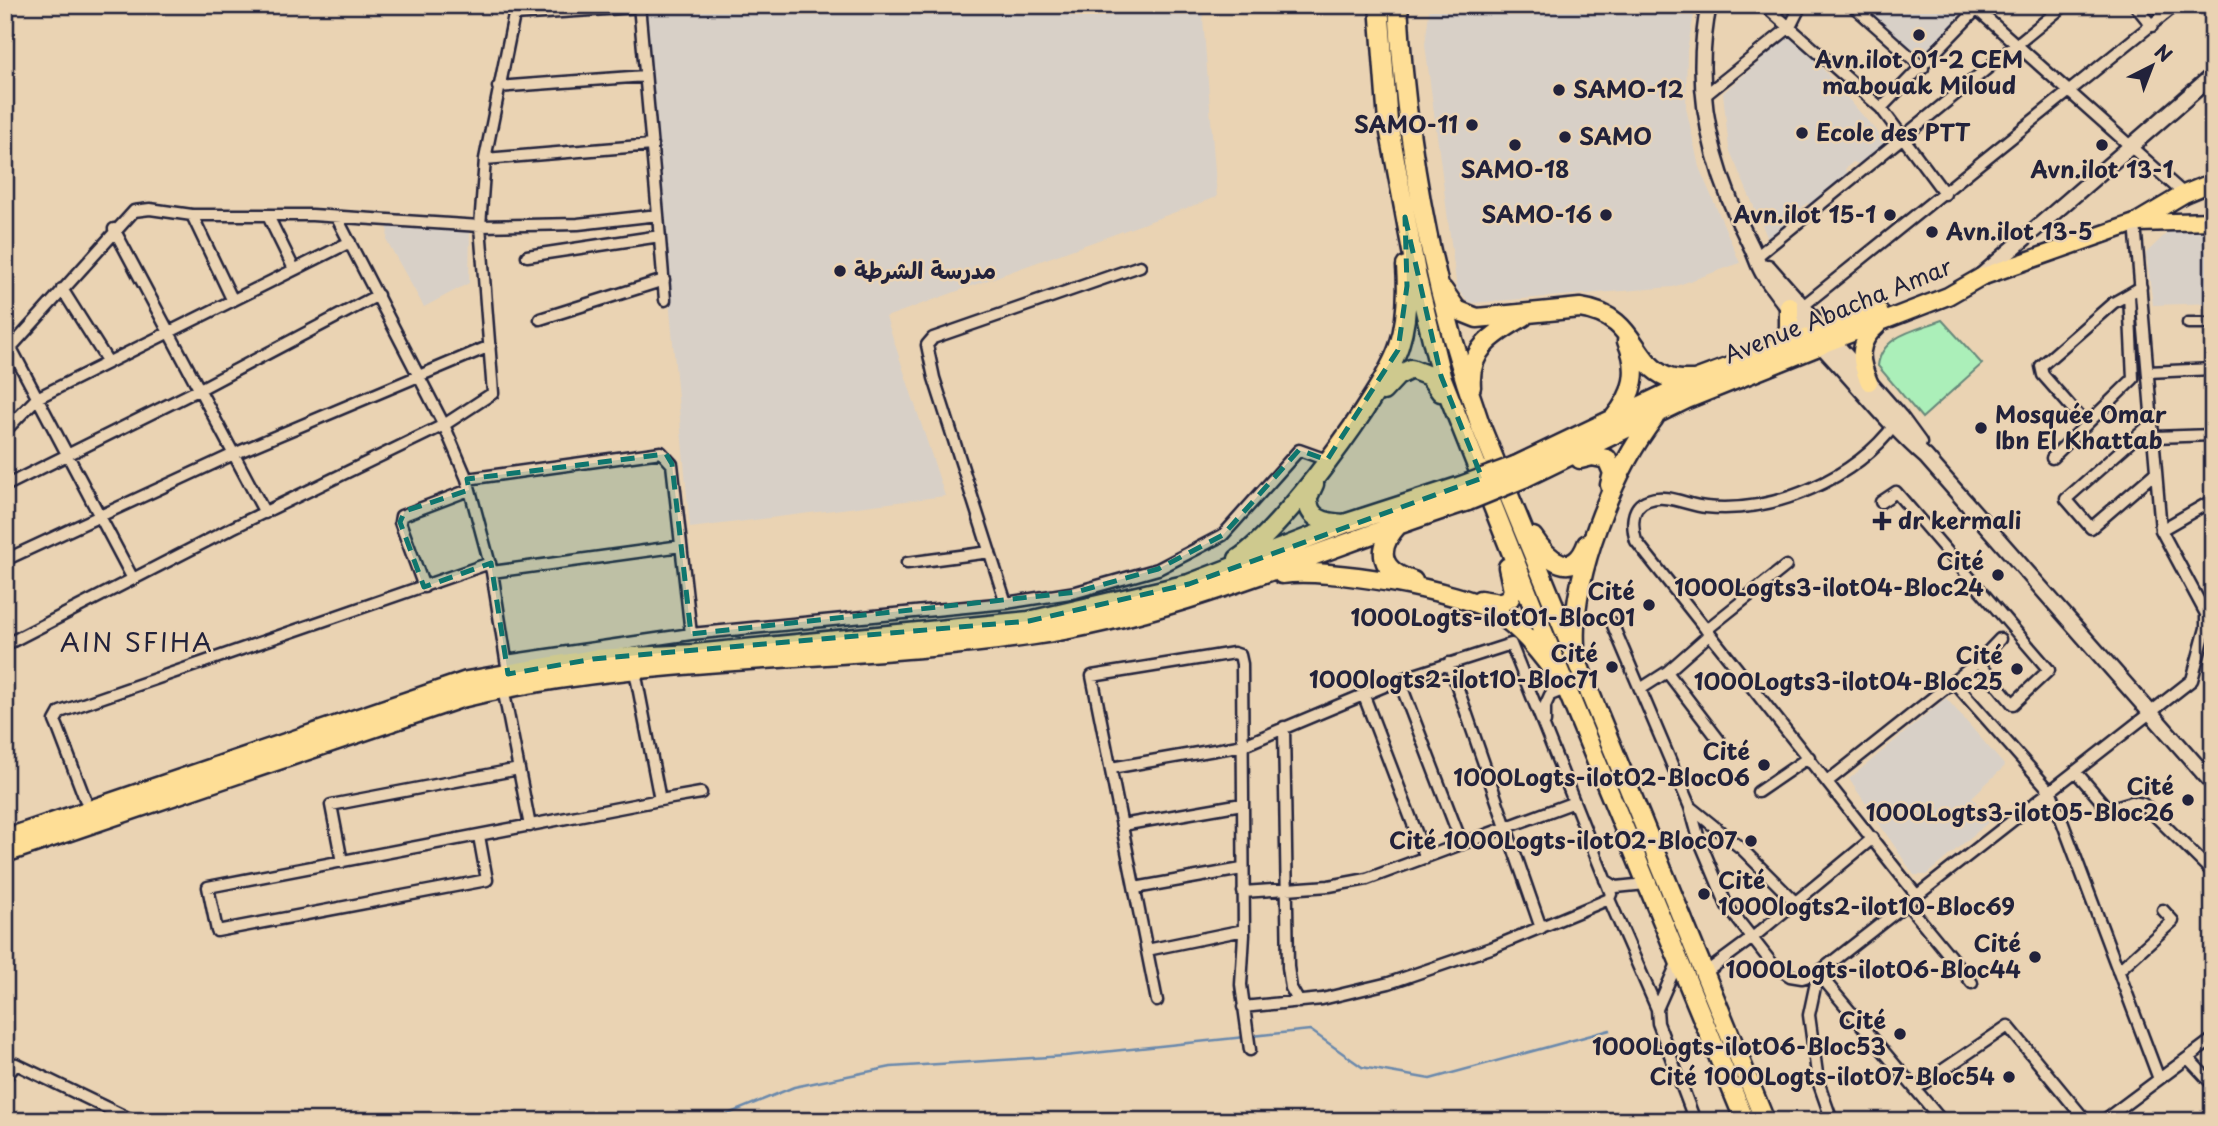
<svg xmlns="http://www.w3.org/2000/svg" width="2218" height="1126" font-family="'Playpen Sans','Playpen Sans Arabic',sans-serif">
  <rect width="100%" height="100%" fill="#ead3b3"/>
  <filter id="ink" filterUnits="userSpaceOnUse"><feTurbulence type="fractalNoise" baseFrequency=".0143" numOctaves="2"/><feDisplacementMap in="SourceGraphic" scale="14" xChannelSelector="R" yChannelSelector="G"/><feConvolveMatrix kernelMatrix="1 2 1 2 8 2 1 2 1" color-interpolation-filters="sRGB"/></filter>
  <g filter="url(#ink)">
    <!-- built -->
    <path fill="#d8d0c7" d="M 642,5 L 1202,5 L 1217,197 L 886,317 L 945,496 L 690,528 Z
      M 1430,5 L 1696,5 L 1687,50 L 1686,107 L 1699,167 L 1740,263 L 1673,287 L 1473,303 L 1467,301 L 1457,289 L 1425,44 Z
      M 1861,5 L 1961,5 L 1965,9 L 1923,60 Z
      M 1792,33 L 1888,145 L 1862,165 L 1853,162 L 1845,169 L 1848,174 L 1811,205 L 1807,203 L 1797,212 L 1799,216 L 1768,239 L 1729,149 L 1723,93 Z
      M 388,225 L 470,231 L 469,283 L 424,307 L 387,241 Z
      M 2169,231 L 2213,231 L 2213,303 L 2153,305 L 2146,253 Z
      M 1946,698 L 2005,766 L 1972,797 L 1990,821 L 1926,875 L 1914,875 L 1849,779 Z"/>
    <!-- green -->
    <path fill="#abefb9" stroke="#66887a" stroke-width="2" d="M 1942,320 L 1982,364 L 1922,418 L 1878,366 C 1881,335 1917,330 1942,320 Z"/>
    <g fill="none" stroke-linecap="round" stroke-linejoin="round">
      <!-- stream -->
      <path stroke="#6b89ac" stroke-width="2.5" d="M 1252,1036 L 1310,1030 L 1362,1067 L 1430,1079 L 1610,1030
        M 711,1121 L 794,1087 L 891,1067 L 1065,1056 L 1245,1037"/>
      <!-- street casing -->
      <g stroke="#22223b" stroke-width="15">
        <path id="street" d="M 1764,5 L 1881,108 L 1945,194
          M 1852,5 L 1923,68
          M 1972,5 L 2184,194
          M 2135,5 L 2152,26
          M 514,15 L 639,7
          M 498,87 L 645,76
          M 1703,97 L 1790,27 L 1801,5
          M 1881,108 L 1977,9
          M 485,159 L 652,145
          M 192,215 L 232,299
          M 658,215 L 665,300
          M 268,216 L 294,269
          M 337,218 L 444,425 L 467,479 L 492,572 L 507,666
          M 114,229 L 265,513
          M 527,256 L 660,236
          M 1756,257 L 2065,5
          M 62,289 L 108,362
          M 1803,306 L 2176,5
          M 540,319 L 664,280
          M 2188,323 L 2213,323
          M 10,346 L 133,579
          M 5,354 L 134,211 L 150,209 L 192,215 L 312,215 L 480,226 L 578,224 L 658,215 L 639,5
          M 2148,372 L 2213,369
          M 2153,422 L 2066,499 L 2091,528 L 2156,472
          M 1896,423 C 1855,479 1774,514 1706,507 C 1686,505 1667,493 1648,500 C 1630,506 1632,527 1636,541 L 1918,897
          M 2086,424 L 2043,375 L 2041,366 L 2113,303 L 2129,294
          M 5,431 L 37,398 L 350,242
          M 2154,437 L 2213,435
          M 2052,458 L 2133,379 L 2129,294 L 2141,287
          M 467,479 L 661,452 L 672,464 L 691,634
          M 5,486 L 200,389 L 378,295
          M 1881,502 L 1896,492 L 2049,670 L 2013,704 L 1978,662
          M 2161,530 L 2213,500
          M 5,560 L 234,454 L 490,346
          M 907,563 L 990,552
          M 492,572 L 681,546
          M 424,587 L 400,522 L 401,516 L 469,490
          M 1006,603 L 934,378 L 927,345 L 933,338 L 1140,266
          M 1612,623 L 1690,807 L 1699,839 L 1727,906 L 1774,966 L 1790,976 L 1802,978 L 1818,973 L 2192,680 L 2206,628 L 2206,614 L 2161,530 L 2135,223
          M 1706,630 L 1786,566
          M 5,645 L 232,528 L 444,425 L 493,393 L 480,226 L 485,159 L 516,5
          M 506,661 L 691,634 L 1006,603 L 1076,592 L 1158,569 L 1223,535 L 1299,450 L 1327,460
          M 1449,663 L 1541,928
          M 635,671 L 660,800
          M 1667,672 L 1710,634
          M 1399,680 L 1462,844
          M 1953,681 L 2051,792 L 2159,1079
          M 503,688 L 530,826
          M 1642,688 L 1667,672 L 1719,740
          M 1364,696 L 1426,858
          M 1545,722 L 1545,706 L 1550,695 L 1560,691 L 1570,695
          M 1284,727 L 1288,967 L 1291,988 L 1299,1002
          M 1111,768 L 1244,745 L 1399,680 L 1511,644 L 1611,894 L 1609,899 L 1491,948 L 1389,983 L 1322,999 L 1243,1007
          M 2076,772 L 2108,809 L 2132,802 L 2143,804 L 2213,873
          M 1828,781 L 1978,662 L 2000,639
          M 1758,792 L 1809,757
          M 85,799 L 58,728 L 55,721 L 60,712 L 490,563
          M 1690,807 L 1742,849 L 1795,902
          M 1122,825 L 1242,804
          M 479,836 L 487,880 L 217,931 L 208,887 L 660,800 L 701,793
          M 342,862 L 331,805 L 519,769
          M 1605,880 L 1616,887 L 1646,884
          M 1135,888 L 1242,869
          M 1243,892 L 1329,886 L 1367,879 L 1572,803
          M 1609,899 L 1657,1009
          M 1908,905 L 1972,983
          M 1147,950 L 1244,930
          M 1679,959 L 1657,1009 L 1658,1023 L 1695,1121
          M 2118,971 L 2173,921 L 2163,910
          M 1705,973 L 1751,939 L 1873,838
          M 1818,973 L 1942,1121
          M 1818,973 L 1809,1015 L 1818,1081 L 1832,1121
          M 1157,1001 L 1092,676 L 1234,653 L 1240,655 L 1242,664 L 1244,935 L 1241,985 L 1250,1050
          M 2188,1058 L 2213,1085
          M 5,1078 L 16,1064 L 134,1121
          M 1915,1089 L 2008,1026 L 2086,1121
          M 2103,1121 L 2213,1039"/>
      </g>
      <!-- secondary casing -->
      <g stroke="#22223b" stroke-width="19">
        <path id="secondary" d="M 1709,5 C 1691,89 1712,171 1751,246 C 1756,256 1758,266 1764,275 C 1788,311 1820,344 1849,376 C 1874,404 1898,433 1926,457 L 2213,784
          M 1768,267 L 1900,417 L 1919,443
          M 1981,276 L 2213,75"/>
      </g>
      <!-- primary casing -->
      <g stroke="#22223b" stroke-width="21">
        <path id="primary" d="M 2137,223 L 2213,221
          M 1813,336 L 1879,311
          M 1821,345 L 1948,296 L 1981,277 L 2135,223 L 2184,194 L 2213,182
          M 1869,382 C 1859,360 1857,343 1877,326"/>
      </g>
      <!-- highway casing -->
      <g stroke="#22223b" stroke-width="23">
        <path id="highway" d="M 1379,5 L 1388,122 L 1417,278 L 1441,376 L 1542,629 L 1745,1121
          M 1398,5 C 1406,148 1433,292 1481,427 L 1765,1121
          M 1443,290 L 1457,310 L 1477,318 L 1580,308 C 1637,316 1630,361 1667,377 C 1676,381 1686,380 1695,380
          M 1774,349 L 1789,331 L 1789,306
          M 1471,387 C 1468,350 1493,334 1523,317
          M 1383,391 L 1397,376 L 1411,369 L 1429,376 L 1441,392
          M 1614,418 C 1634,394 1640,370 1627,341
          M 1580,459 L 1592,456 L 1607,459 L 1613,473 L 1610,485
          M 1515,466 L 1695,380 L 1813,336
          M 1524,478 L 1687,399 L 1821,345
          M 1314,484 L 1308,497 C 1307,519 1325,523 1344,524
          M 1398,525 C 1375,550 1380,571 1413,581
          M 1533,537 C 1548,560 1573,581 1587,544
          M 1238,559 C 1280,532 1383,395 1399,346 C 1407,321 1408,293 1406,266
          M 1282,574 C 1326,567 1460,590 1497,613 C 1520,627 1537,649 1553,670
          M 1480,600 L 1500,603 L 1510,598 L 1513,590 L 1508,567
          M 1575,645 C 1571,577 1613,471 1654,418
          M 5,839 L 467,681 L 593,659 L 695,654 L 1029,621 L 1189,584 L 1344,524 L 1461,486
          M 5,853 L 461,698 C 645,653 846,663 1034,635 C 1185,613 1324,547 1468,501"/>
      </g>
      <!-- street -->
      <use href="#street" stroke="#ead3b3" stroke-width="10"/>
      <!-- secondary -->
      <use href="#secondary" stroke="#ead3b3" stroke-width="14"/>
      <!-- primary -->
      <use href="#primary" stroke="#fede96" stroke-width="16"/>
      <!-- highway -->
      <use href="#highway" stroke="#fede96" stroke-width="18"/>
      <!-- highway-bridge casing -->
      <g stroke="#22223b" stroke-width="23" stroke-linecap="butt">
        <path id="highway-bridge" d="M 1461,486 L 1515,466
          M 1468,501 L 1524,478"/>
      </g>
      <!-- highway-bridge -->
      <use href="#highway-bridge" stroke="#fede96" stroke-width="18"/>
    </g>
  </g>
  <!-- marked area -->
  <path fill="#0f766e" fill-opacity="0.2" stroke="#0f766e" stroke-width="5" stroke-dasharray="14 9" stroke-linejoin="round" d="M 1405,217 L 1441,376 L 1482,478 L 1189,584 L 1029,621 L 593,659 L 508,674 L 491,563 L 424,587 L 400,522 L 405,511 L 469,490 L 467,479 L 666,454 L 672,464 L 691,634 L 1076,592 L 1158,569 L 1223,535 L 1299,450 L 1327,460 L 1398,350 L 1407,286 Z"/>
  <!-- markers -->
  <g fill="#22223b" stroke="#ead3b3" stroke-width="2.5">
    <circle cx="1919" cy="35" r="7"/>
    <circle cx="1559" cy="90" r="7"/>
    <circle cx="1472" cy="125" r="7"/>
    <circle cx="1802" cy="133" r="7"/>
    <circle cx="1565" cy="137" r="7"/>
    <circle cx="1515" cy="145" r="7"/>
    <circle cx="2102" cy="145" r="7"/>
    <circle cx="1606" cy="215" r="7"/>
    <circle cx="1890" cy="215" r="7"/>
    <circle cx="1932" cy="232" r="7"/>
    <circle cx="840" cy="271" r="7"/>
    <circle cx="1981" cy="428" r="7"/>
    <path d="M1878.5 510.5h7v7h7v7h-7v7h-7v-7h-7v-7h7z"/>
    <circle cx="1998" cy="575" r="7"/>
    <circle cx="1649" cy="605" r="7"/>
    <circle cx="1612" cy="667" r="7"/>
    <circle cx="2017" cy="669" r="7"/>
    <circle cx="1764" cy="765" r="7"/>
    <circle cx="2188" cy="800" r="7"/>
    <circle cx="1751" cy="841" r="7"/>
    <circle cx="1704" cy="894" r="7"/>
    <circle cx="2035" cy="957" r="7"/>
    <circle cx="1900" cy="1034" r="7"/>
    <circle cx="2009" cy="1077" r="7"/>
  </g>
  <g text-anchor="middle" stroke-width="5" stroke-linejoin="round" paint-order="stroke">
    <!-- poi labels -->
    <g font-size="23" font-weight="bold" fill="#22223b" stroke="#ead3b3" text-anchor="end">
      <text x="1919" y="68" text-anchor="middle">Avn.ilot 01-2 CEM<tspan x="1919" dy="26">mabouak Miloud</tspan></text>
      <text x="1573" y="98" text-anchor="start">SAMO-12</text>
      <text x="1458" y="133">SAMO-11</text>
      <text x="1816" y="141" text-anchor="start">Ecole des PTT</text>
      <text x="1579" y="145" text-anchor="start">SAMO</text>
      <text x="1515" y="178" text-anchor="middle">SAMO-18</text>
      <text x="2102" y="178" text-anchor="middle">Avn.ilot 13-1</text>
      <text x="1592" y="223">SAMO-16</text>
      <text x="1876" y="223">Avn.ilot 15-1</text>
      <text x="1946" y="240" text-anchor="start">Avn.ilot 13-5</text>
      <text x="854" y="279" text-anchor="start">مدرسة الشرطة</text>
      <text x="1995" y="423" text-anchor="start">Mosquée Omar<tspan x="1995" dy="26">Ibn El Khattab</tspan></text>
      <text x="1898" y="529" text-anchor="start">dr kermali</text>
      <text x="1984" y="570">Cité<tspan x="1984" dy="26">1000Logts3-ilot04-Bloc24</tspan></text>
      <text x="1635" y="600">Cité<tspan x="1635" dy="26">1000Logts-ilot01-Bloc01</tspan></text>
      <text x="1598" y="662">Cité<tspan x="1598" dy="26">1000logts2-ilot10-Bloc71</tspan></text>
      <text x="2003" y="664">Cité<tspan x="2003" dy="26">1000Logts3-ilot04-Bloc25</tspan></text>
      <text x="1750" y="760">Cité<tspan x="1750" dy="26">1000Logts-ilot02-Bloc06</tspan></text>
      <text x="2174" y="795">Cité<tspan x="2174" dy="26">1000Logts3-ilot05-Bloc26</tspan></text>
      <text x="1737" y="849">Cité 1000Logts-ilot02-Bloc07</text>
      <text x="1718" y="889" text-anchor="start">Cité<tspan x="1718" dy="26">1000logts2-ilot10-Bloc69</tspan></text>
      <text x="2021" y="952">Cité<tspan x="2021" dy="26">1000Logts-ilot06-Bloc44</tspan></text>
      <text x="1886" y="1029">Cité<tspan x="1886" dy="26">1000Logts-ilot06-Bloc53</tspan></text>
      <text x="1995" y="1085">Cité 1000Logts-ilot07-Bloc54</text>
    </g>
    <!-- street labels -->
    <g font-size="23" fill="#22223b" stroke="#ead3b3">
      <text transform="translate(1838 311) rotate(-22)" y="8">Avenue Abacha Amar</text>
    </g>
    <!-- quarter labels -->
    <g font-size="26" letter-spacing="2" fill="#22223b" stroke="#ead3b3">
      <text x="137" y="652">AIN SFIHA</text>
    </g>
  </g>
  <!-- margin -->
  <rect width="2218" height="1126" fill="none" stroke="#ead3b3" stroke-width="28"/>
  <rect x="14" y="14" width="2190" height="1098" fill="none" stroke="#22223b" stroke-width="2.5" filter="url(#ink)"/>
  <!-- north arrow -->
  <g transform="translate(2152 66) rotate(42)" stroke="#ead3b3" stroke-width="5" paint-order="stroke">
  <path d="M0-5L12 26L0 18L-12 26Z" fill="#22223b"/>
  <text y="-10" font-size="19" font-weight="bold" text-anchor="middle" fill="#22223b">N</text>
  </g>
</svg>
